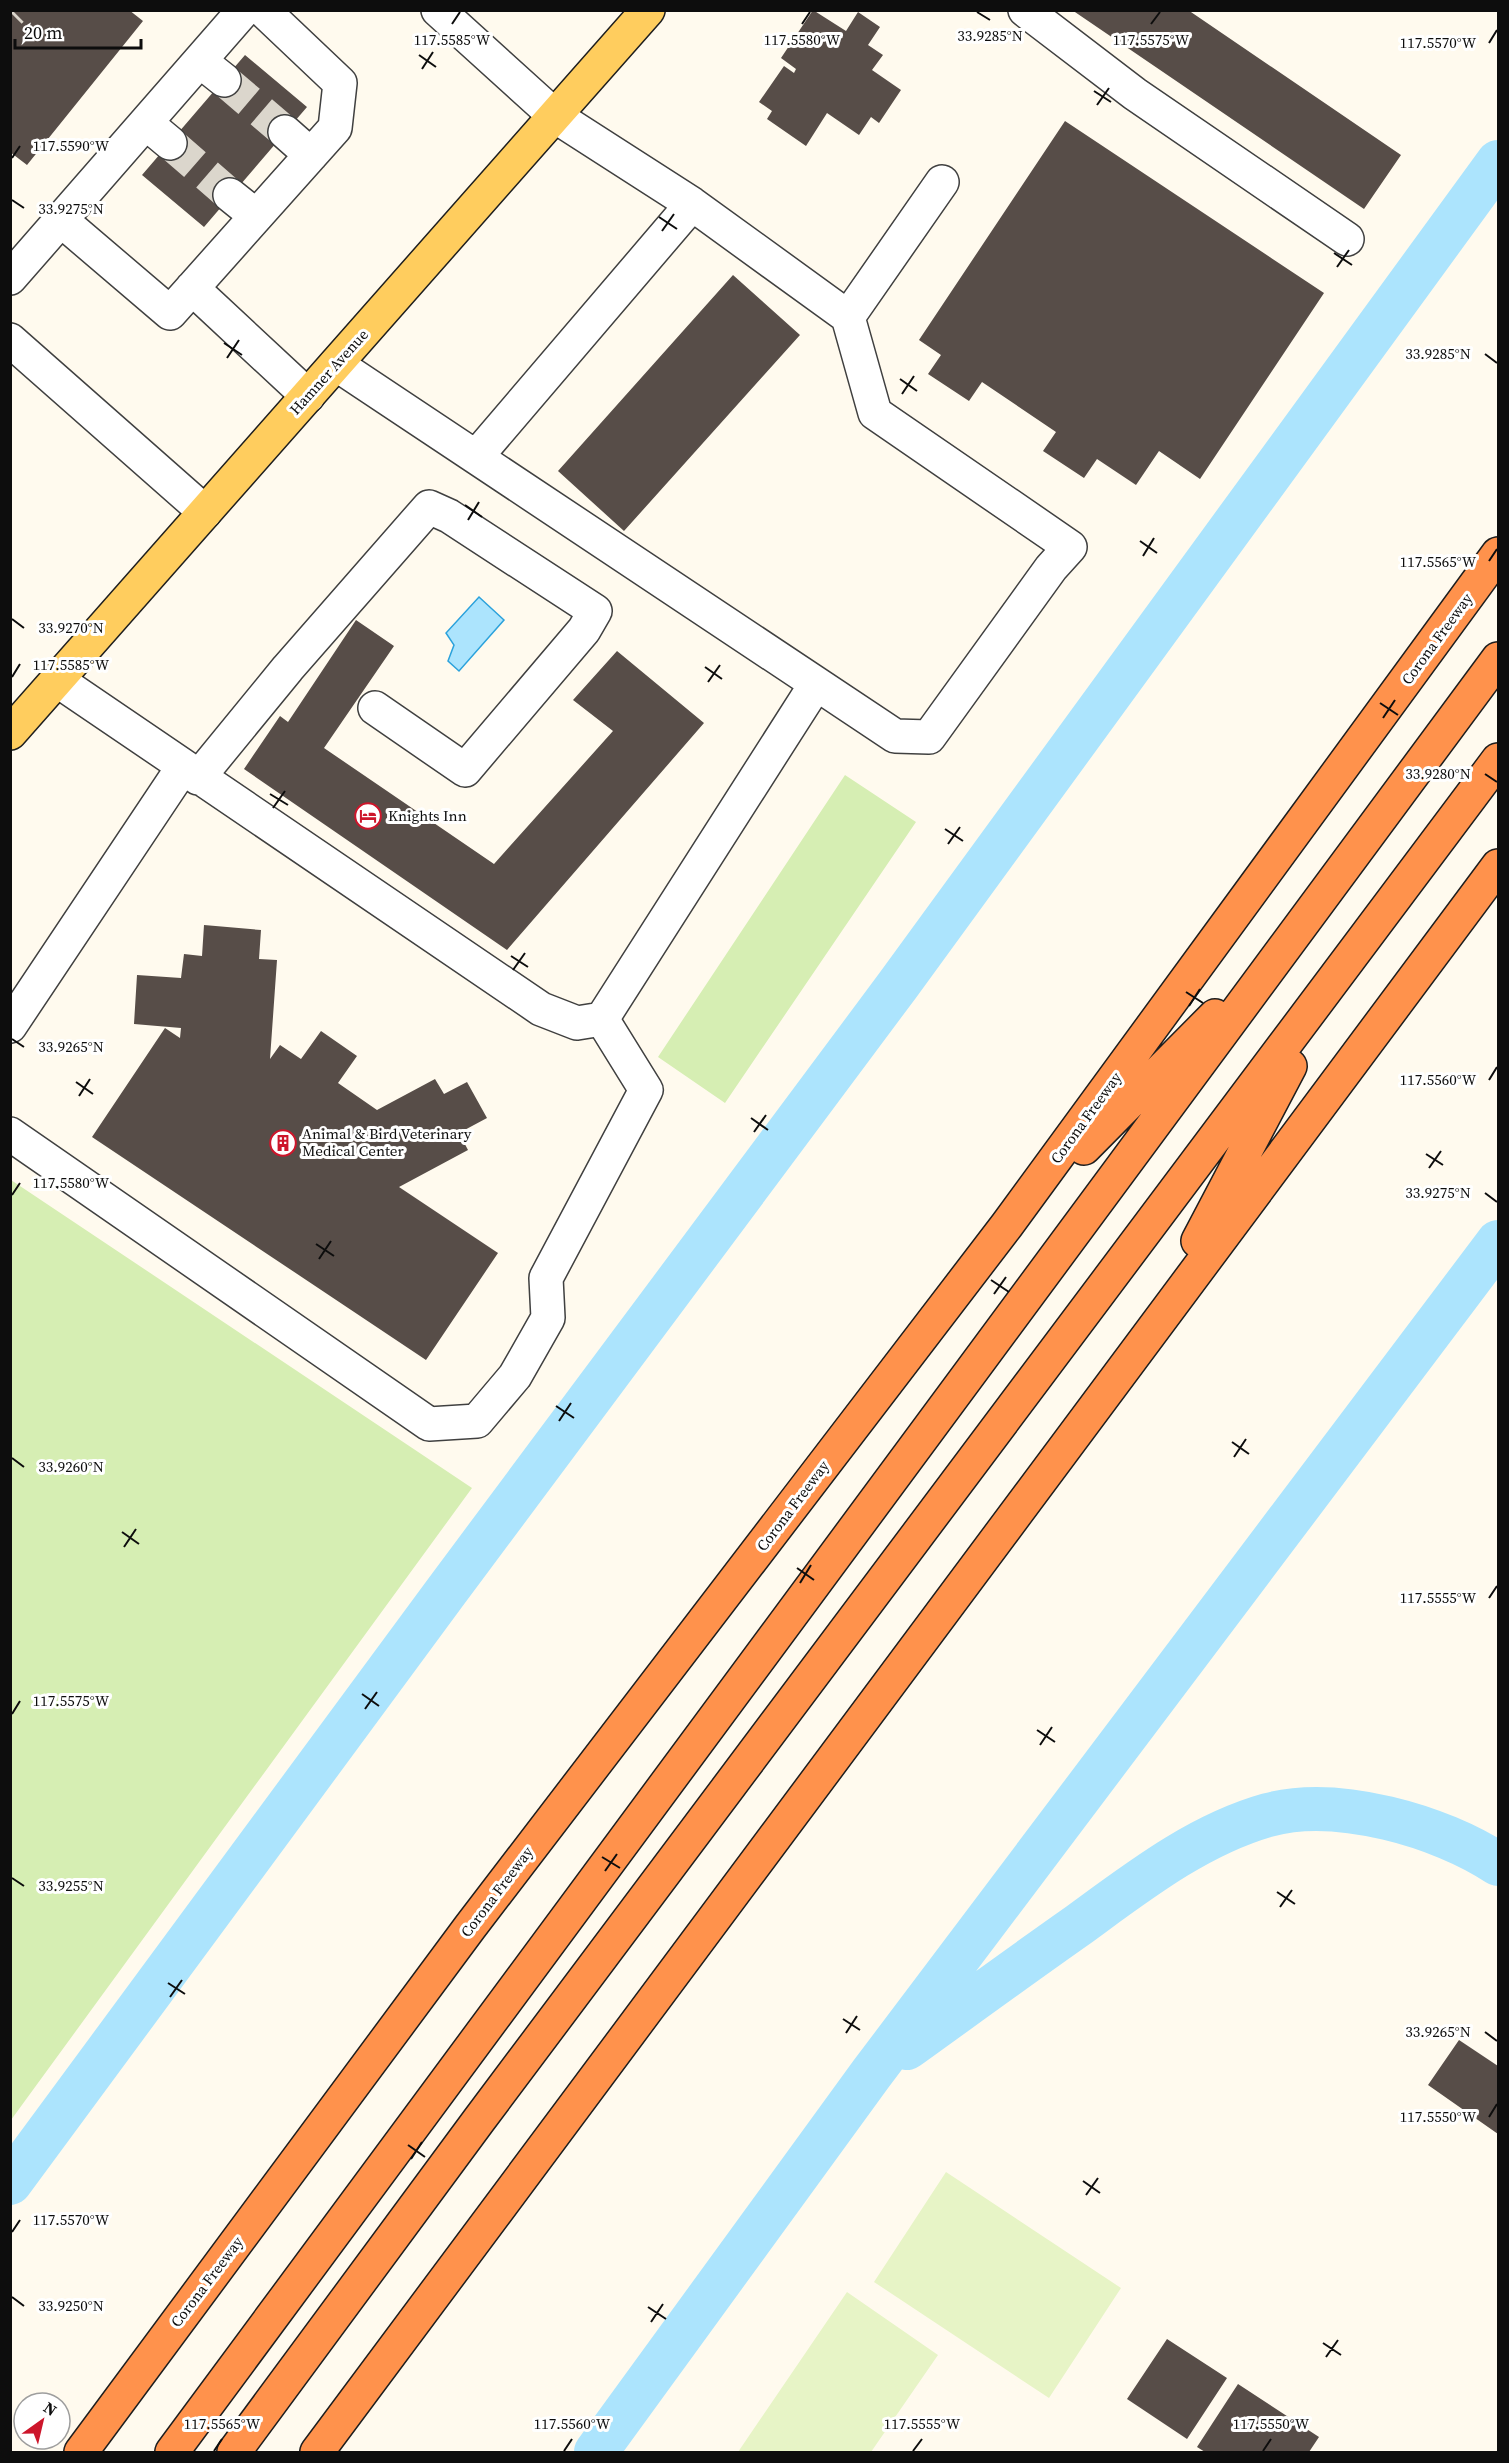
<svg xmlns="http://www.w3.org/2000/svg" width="1509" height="2463" font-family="'Source Serif 4',serif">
  <rect width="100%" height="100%" fill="#fffaee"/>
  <!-- green -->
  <path fill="#d6eeb3" d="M 845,775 L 916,822 L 725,1103 L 658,1057 Z
    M 11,1180 L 472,1488 L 11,2120 Z"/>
  <!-- pitch -->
  <path fill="#e7f4c6" d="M 946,2172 L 1121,2288 L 1049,2398 L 874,2282 Z
    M 847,2292 L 938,2355 L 871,2452 L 738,2452 Z"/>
  <!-- water -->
  <path fill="#ace4fd" stroke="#2ba2dc" stroke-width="1.5" d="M 479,597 L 504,620 L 459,671 L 448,661 L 454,645 L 446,633 Z"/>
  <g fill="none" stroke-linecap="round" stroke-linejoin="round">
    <!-- canal -->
    <path stroke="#ace4fd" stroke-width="44" d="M 907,2048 C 964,2007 1020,1966 1077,1926 C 1136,1883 1197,1835 1268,1815 C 1337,1796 1441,1826 1498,1864
      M 10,2183 L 445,1593 L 898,985 L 1498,162
      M 596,2452 L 871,2074 L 1498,1242"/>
  </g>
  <!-- building -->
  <path fill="#574d48" d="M 10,10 L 129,10 L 143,21 L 27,165 L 10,152 Z
    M 813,10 L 846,31 L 858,12 L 880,27 L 868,45 L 883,55 L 872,70 L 901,90 L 879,123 L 871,117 L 859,135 L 827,113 L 806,146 L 767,119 L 772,111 L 759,102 L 784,66 L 794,73 L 796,69 L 781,58 Z
    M 1072,10 L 1188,10 L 1401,155 L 1364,209 Z
    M 245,55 L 307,107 L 204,227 L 142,175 Z
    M 1065,121 L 1324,293 L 1200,479 L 1159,451 L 1136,485 L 1097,459 L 1084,478 L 1043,451 L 1056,432 L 982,382 L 969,401 L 928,374 L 941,355 L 919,340 Z
    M 733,275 L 800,335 L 624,531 L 558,471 Z
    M 356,620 L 394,646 L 324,748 L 494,864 L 613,731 L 573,700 L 617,651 L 704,723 L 507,950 L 244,769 L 280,716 L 288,722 Z
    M 204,925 L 261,930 L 259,959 L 277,960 L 270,1059 L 280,1045 L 301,1059 L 321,1031 L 357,1056 L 338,1083 L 377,1110 L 435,1079 L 444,1094 L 467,1082 L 487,1118 L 459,1133 L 468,1150 L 399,1187 L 498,1253 L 426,1360 L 92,1137 L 165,1028 L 180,1038 L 181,1028 L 134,1024 L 137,975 L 181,978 L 184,954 L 202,956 Z
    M 1459,2040 L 1498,2066 L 1498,2134 L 1428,2085 Z
    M 1167,2339 L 1227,2378 L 1187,2439 L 1127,2399 Z
    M 1238,2384 L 1319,2437 L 1309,2452 L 1205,2452 L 1197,2447 Z"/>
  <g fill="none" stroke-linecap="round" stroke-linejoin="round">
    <!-- minor-tunnel -->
    <path stroke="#dbd6cc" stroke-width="33" stroke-dasharray="33 16" stroke-linecap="butt" d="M 10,12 L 12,10
      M 224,80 L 285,132
      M 170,143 L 230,195"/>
    <!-- minor casing -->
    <g stroke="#404040" stroke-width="36">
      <path id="minor" d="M 1025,10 L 1135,94 L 1347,239
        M 200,61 L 224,80
        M 146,123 L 170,143
        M 285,132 L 311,155
        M 230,195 L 256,216
        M 61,220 L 170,313 L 335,128 L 340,83 L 263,10
        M 10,278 L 244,10
        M 192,288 L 308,396
        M 848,317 L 942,182
        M 10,340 L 205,512
        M 336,364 L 895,736 L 929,737 L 1051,568 L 1070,547 L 875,413 L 848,317 L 692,204 L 555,116 L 438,10
        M 476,457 L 692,204
        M 57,680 L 541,1009 L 577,1023 L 602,1019 L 816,684
        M 198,778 L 288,668 L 429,507 L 449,516 L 595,611 L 584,630 L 465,770 L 375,708
        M 10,1026 L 183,767
        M 10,1134 L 429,1424 L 477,1421 L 515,1376 L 548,1318 L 546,1278 L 646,1090 L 602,1019"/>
    </g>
    <!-- major casing -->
    <g stroke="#1e1e1e" stroke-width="36">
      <path id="major" d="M 10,733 L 648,10"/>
    </g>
    <!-- highway casing -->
    <g stroke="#1e1e1e" stroke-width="36">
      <path id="highway" d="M 1084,1148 L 1215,1016
        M 1198,1241 L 1290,1066
        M 81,2452 L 470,1927 L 1007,1225 L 1498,554
        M 172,2452 L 1498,659
        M 234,2452 L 479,2120 L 1498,760
        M 317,2452 L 1498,866"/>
    </g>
    <!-- minor -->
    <use href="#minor" stroke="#fff" stroke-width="33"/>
    <!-- major -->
    <use href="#major" stroke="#ffcd5e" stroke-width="33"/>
    <!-- highway -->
    <use href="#highway" stroke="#ff924c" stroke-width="33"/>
  </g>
  <!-- ticks -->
  <path fill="none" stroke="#0d0d0d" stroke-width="2" d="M 977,12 L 990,20M 452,24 L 460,12M 802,24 L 810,12M 1151,24 L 1160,12M 1489,43 L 1497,30M 419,55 L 436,67M 422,69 L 433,52M 1094,91 L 1111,102M 1097,105 L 1109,88M 12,158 L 20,146M 12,200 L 24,208M 659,217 L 677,229M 662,231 L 674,214M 1334,253 L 1352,265M 1337,267 L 1349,250M 224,343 L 242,355M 1485,354 L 1497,363M 227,358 L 239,340M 900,379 L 917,391M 902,394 L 914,376M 465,505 L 482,517M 468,520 L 479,502M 1140,541 L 1157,553M 1143,556 L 1154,538M 1489,561 L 1497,549M 12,619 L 24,628M 705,667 L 722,679M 12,677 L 20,664M 708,682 L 720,665M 1380,703 L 1398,715M 1383,718 L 1395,700M 1485,774 L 1497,782M 270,794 L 288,805M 273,808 L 285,791M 945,829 L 963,841M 948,844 L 960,827M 511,956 L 528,967M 513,970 L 525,953M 1186,992 L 1203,1003M 1189,1006 L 1200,989M 12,1039 L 24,1047M 1489,1080 L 1497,1067M 76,1082 L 93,1094M 79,1096 L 90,1079M 751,1118 L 768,1130M 754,1132 L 766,1115M 1426,1154 L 1443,1165M 1429,1168 L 1441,1151M 1485,1193 L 1497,1202M 12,1195 L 20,1183M 316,1244 L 334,1256M 319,1259 L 331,1241M 991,1280 L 1009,1292M 994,1294 L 1006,1277M 556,1406 L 574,1418M 559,1421 L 571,1403M 1232,1442 L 1249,1454M 1234,1457 L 1246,1439M 12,1458 L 24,1467M 122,1532 L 139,1544M 124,1547 L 136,1529M 797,1568 L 814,1580M 800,1583 L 811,1565M 1489,1598 L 1497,1586M 362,1694 L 379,1706M 365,1709 L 377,1692M 12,1714 L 20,1701M 1037,1730 L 1055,1742M 1040,1745 L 1052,1727M 602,1857 L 620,1868M 605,1871 L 617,1854M 12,1878 L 24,1886M 1277,1892 L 1295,1904M 1280,1907 L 1292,1890M 168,1983 L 185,1994M 170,1997 L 182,1980M 843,2019 L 860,2030M 1485,2032 L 1497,2041M 846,2033 L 857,2016M 1489,2117 L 1497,2104M 408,2145 L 425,2157M 411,2159 L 422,2142M 1083,2181 L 1100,2193M 1086,2195 L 1098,2178M 12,2232 L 20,2220M 12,2297 L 24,2306M 648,2307 L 666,2319M 651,2322 L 663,2304M 1323,2343 L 1341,2355M 1326,2357 L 1338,2340M 214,2451 L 222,2439M 564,2451 L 572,2439M 913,2451 L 922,2439M 1263,2451 L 1271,2439"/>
  <!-- icons -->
  <defs>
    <g id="hotel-ring" transform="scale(1.35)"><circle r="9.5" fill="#fff" stroke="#cd162b" stroke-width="1.5"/><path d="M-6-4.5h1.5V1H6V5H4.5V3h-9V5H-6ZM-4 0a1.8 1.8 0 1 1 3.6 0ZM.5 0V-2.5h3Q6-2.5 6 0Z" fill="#cd162b"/></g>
    <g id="building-ring" transform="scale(1.35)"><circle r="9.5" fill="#fff" stroke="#cd162b" stroke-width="1.5"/><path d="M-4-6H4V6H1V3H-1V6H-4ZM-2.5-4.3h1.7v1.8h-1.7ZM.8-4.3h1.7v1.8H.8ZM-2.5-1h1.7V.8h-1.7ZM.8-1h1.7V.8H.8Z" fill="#cd162b"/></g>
  </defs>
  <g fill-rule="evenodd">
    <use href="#hotel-ring" x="368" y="816"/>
    <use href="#building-ring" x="283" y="1143"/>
  </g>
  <g text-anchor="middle" stroke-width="6" stroke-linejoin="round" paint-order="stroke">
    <!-- street labels -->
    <g font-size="15" fill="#0d0d0d" stroke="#fff">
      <text transform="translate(329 372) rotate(-48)" y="5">Hamner Avenue</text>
      <text transform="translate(1437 639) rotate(-54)" y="5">Corona Freeway</text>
      <text transform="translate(1086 1118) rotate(-54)" y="5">Corona Freeway</text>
      <text transform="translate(793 1506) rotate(-53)" y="5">Corona Freeway</text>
      <text transform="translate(497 1892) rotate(-53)" y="5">Corona Freeway</text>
      <text transform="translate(207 2282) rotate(-53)" y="5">Corona Freeway</text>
    </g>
    <!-- poi labels -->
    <g font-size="15" fill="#0d0d0d" stroke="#fff" text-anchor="start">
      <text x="388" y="821">Knights Inn</text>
      <text x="302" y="1139">Animal &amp; Bird Veterinary<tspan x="302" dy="17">Medical Center</tspan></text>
    </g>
  </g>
  <g font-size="15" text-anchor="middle" fill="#0d0d0d" stroke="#fff" stroke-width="6" stroke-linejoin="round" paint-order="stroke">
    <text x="990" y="41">33.9285°N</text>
    <text x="452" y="45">117.5585°W</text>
    <text x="1151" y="45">117.5575°W</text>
    <text x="802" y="45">117.5580°W</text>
    <text x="1438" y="48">117.5570°W</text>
    <text x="71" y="151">117.5590°W</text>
    <text x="71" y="214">33.9275°N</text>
    <text x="1438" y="359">33.9285°N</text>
    <text x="1438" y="567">117.5565°W</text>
    <text x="71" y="633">33.9270°N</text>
    <text x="71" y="670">117.5585°W</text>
    <text x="1438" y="779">33.9280°N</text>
    <text x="71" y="1052">33.9265°N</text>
    <text x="1438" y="1085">117.5560°W</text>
    <text x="71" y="1188">117.5580°W</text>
    <text x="1438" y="1198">33.9275°N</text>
    <text x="71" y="1472">33.9260°N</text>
    <text x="1438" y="1603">117.5555°W</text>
    <text x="71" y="1706">117.5575°W</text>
    <text x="71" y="1891">33.9255°N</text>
    <text x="1438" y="2037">33.9265°N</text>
    <text x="1438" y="2122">117.5550°W</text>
    <text x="71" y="2225">117.5570°W</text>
    <text x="71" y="2311">33.9250°N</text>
    <text x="222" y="2429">117.5565°W</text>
    <text x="572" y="2429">117.5560°W</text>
    <text x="922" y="2429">117.5555°W</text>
    <text x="1271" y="2429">117.5550°W</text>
  </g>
  <!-- border -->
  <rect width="1509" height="2463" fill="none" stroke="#0d0d0d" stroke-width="24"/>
  <!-- north arrow -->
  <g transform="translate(42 2421) rotate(34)"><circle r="28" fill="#ffffff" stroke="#9e9e9e" stroke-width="1.5"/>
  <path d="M0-4.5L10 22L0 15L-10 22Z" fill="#cd162b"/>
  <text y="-9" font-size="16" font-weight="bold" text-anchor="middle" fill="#0d0d0d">N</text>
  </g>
  <!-- scale -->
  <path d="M15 39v9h126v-9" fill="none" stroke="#0d0d0d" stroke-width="3"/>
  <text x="24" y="39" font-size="18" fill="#0d0d0d" stroke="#ffffff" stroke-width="4.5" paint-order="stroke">20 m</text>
</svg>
